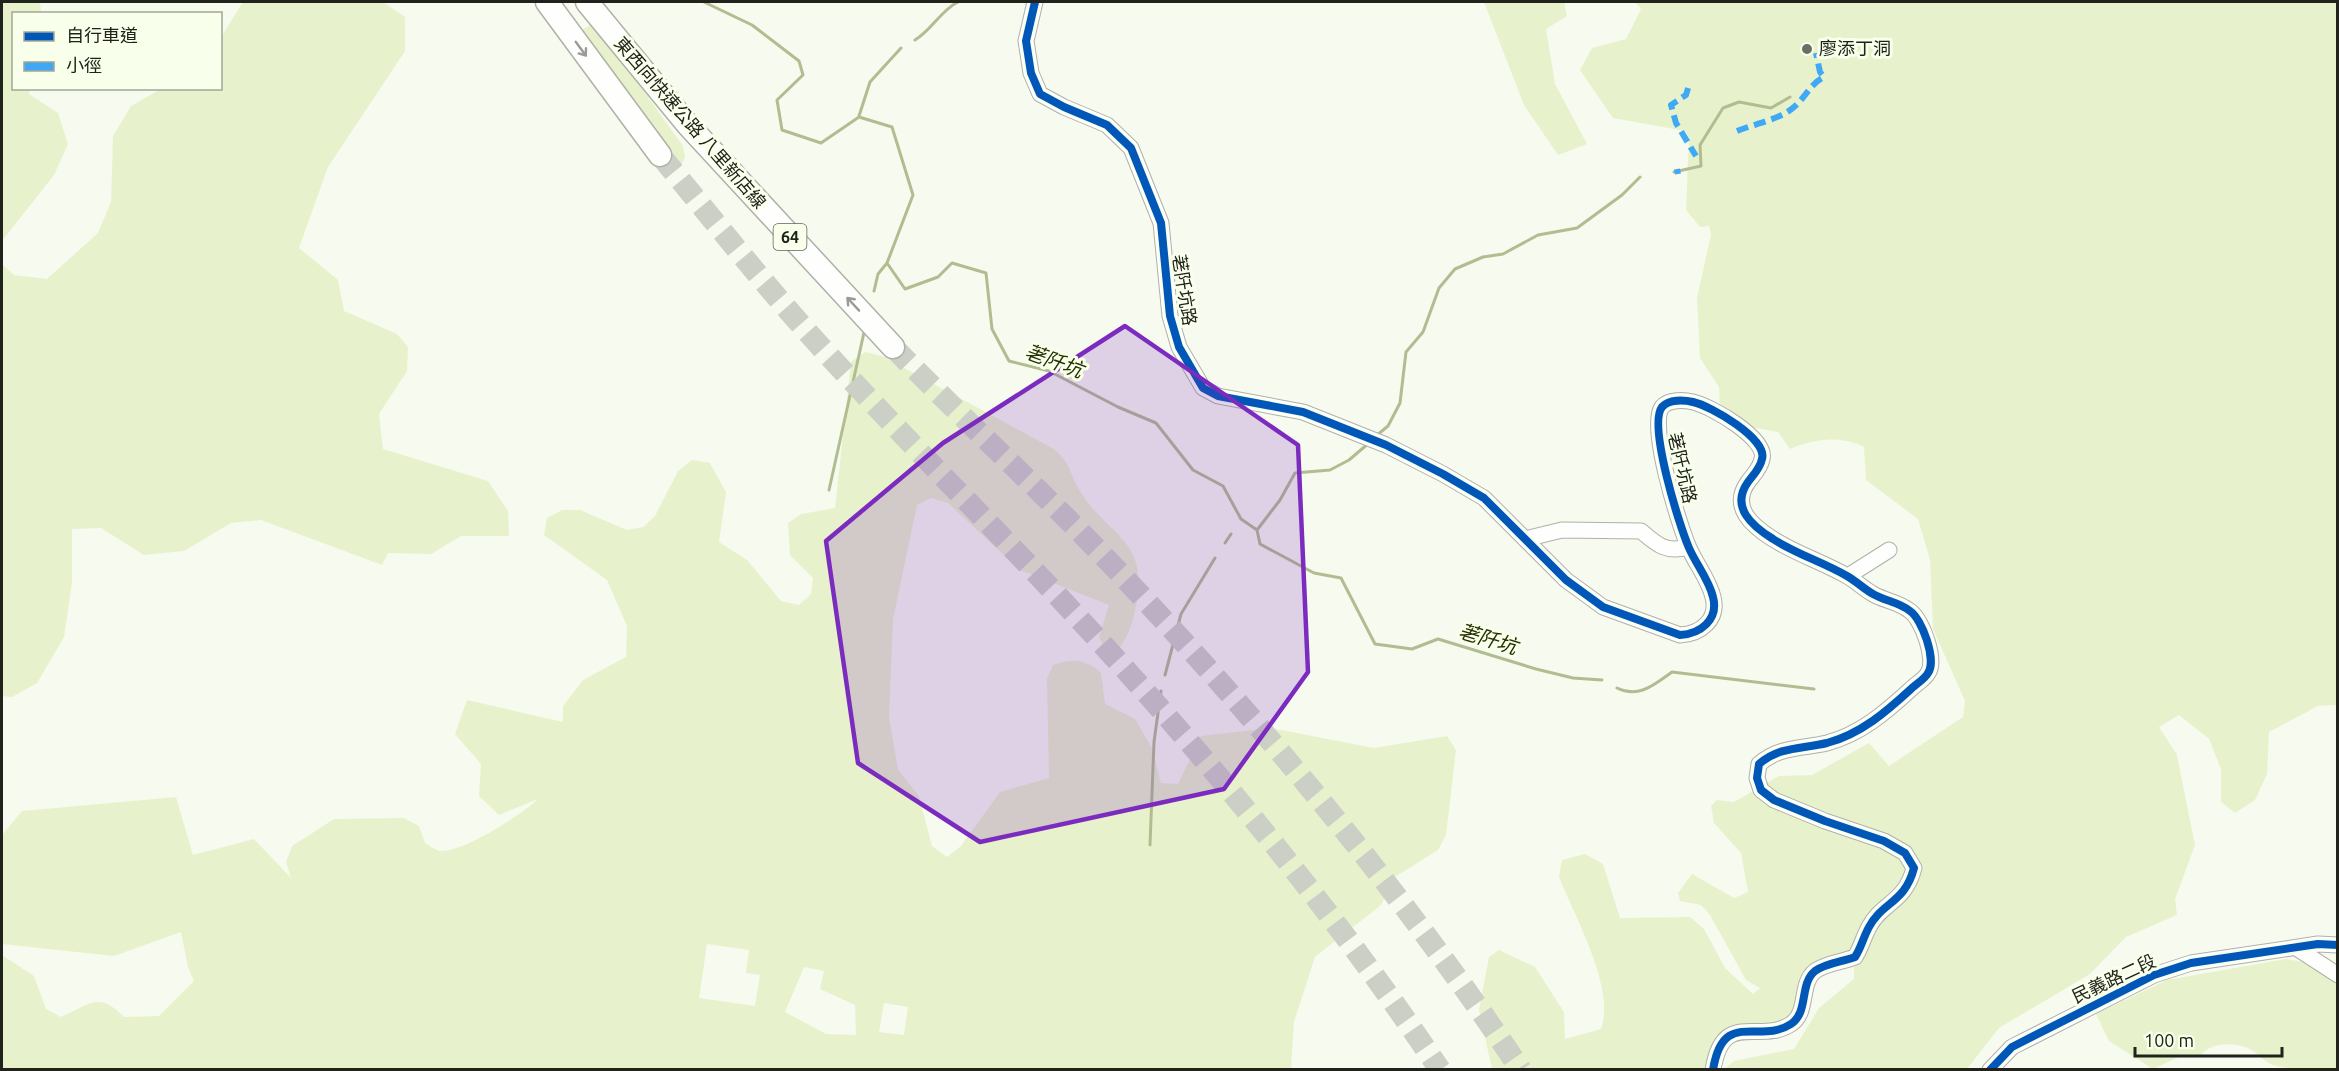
<svg xmlns="http://www.w3.org/2000/svg" width="2339" height="1071" font-family="Ubuntu,'Noto Sans TC',sans-serif">
  <rect width="100%" height="100%" fill="#f7faef"/>
  <!-- green -->
  <path fill="#e7f2cc" fill-rule="evenodd" d="M 2,2 L 40,2 L 41,13 L 14,14 L 14,88 L 30,89 L 29,94 L 58,113 L 68,144 L 54,175 L 2,241 Z
    M 243,2 L 383,2 L 405,17 L 405,51 L 328,167 L 299,248 L 338,280 L 344,311 L 397,334 L 408,347 L 407,371 L 379,414 L 383,449 L 488,481 L 508,511 L 509,536 L 461,536 L 431,554 L 388,553 L 382,565 L 261,520 L 231,523 L 184,551 L 144,555 L 101,528 L 72,529 L 72,582 L 64,637 L 37,683 L 12,697 L 2,696 L 2,264 L 14,275 L 47,279 L 98,233 L 111,202 L 113,136 L 131,106 L 161,89 L 220,88 L 221,37 Z
    M 1484,2 L 1564,2 L 1567,16 L 1546,29 L 1555,84 L 1587,144 L 1558,155 L 1524,105 Z
    M 1635,2 L 2337,2 L 2337,705 L 2318,706 L 2269,732 L 2267,774 L 2255,800 L 2235,813 L 2221,802 L 2221,769 L 2209,739 L 2179,715 L 2159,727 L 2177,755 L 2195,845 L 2175,899 L 2177,915 L 2126,937 L 2090,974 L 1999,1028 L 1967,1069 L 1724,1069 L 1734,1061 L 1794,1049 L 1819,1008 L 1854,979 L 1854,956 L 1807,979 L 1798,1014 L 1728,1042 L 1706,1069 L 1492,1069 L 1479,1010 L 1489,957 L 1499,950 L 1535,967 L 1564,1012 L 1565,1039 L 1601,1029 C 1616,989 1574,915 1559,877 L 1562,860 L 1585,854 L 1603,864 L 1620,918 L 1690,917 L 1704,929 L 1725,968 L 1753,994 L 1760,988 L 1746,980 L 1710,915 L 1701,905 L 1680,901 L 1678,893 L 1692,874 L 1734,898 L 1748,892 L 1741,853 L 1714,823 L 1711,806 L 1717,800 L 1734,802 L 1779,776 L 1812,775 L 1869,743 L 1889,766 L 1963,717 L 1965,701 L 1933,629 L 1930,560 L 1918,519 L 1866,480 L 1864,447 C 1839,435 1815,439 1790,449 L 1778,432 L 1745,426 L 1720,404 L 1719,387 L 1700,358 L 1697,298 L 1711,235 L 1709,226 L 1700,227 L 1686,210 L 1689,138 L 1685,131 L 1613,118 L 1580,70 L 1592,48 L 1626,39 L 1641,9 Z
    M 593,23 C 625,63 653,105 683,146 L 685,157 L 679,169 L 582,30 Z
    M 865,352 L 882,356 L 1054,449 C 1073,466 1068,472 1080,491 C 1108,537 1149,538 1136,605 C 1133,621 1130,633 1120,647 L 1105,650 L 1099,637 L 1109,605 L 1020,570 L 948,503 L 931,498 L 917,505 L 893,619 L 889,716 L 898,770 L 919,796 L 932,846 L 947,857 L 961,846 L 1000,792 L 1049,778 L 1047,679 L 1053,665 C 1073,658 1084,659 1101,672 L 1105,704 L 1135,719 L 1152,748 L 1161,783 L 1178,784 L 1201,736 L 1271,728 L 1374,748 L 1447,736 L 1456,750 L 1446,835 L 1438,850 L 1395,877 L 1381,905 L 1315,957 L 1294,1022 L 1291,1069 L 2,1069 L 2,955 L 34,976 L 46,1009 L 61,1017 C 90,1004 99,991 124,1017 L 159,1016 L 194,981 L 188,967 L 181,932 L 114,956 L 2,944 L 2,835 L 22,811 L 176,797 L 193,855 L 254,839 L 291,878 L 286,862 L 292,846 L 334,819 L 404,818 L 419,826 L 425,843 C 429,845 436,851 441,851 C 464,852 521,815 538,799 L 499,815 L 479,796 L 481,764 L 455,734 L 467,700 L 563,722 L 563,706 L 583,680 L 626,657 L 627,626 L 607,580 L 544,535 L 547,518 L 562,510 L 580,510 L 627,530 L 643,527 L 655,516 L 678,471 L 692,460 L 710,463 L 726,492 L 719,542 L 747,560 L 781,601 L 799,605 L 811,594 L 813,578 L 790,555 L 788,523 L 801,514 L 835,508 L 851,362 ZM 707,944 L 749,950 L 746,973 L 760,975 L 755,1006 L 699,998 ZM 804,967 L 824,971 L 820,989 L 855,1005 L 856,1035 L 826,1034 L 785,1012 ZM 884,1003 L 908,1007 L 904,1035 L 879,1032 Z
    M 2286,959 L 2316,964 L 2337,983 L 2337,1069 C 2317,1069 2293,1071 2273,1065 C 2264,1062 2258,1053 2250,1049 C 2235,1042 2209,1041 2200,1057 L 2179,1057 L 2153,1069 L 2109,1041 L 2096,1014 L 2167,980 Z"/>
  <g fill="none" stroke-linecap="round" stroke-linejoin="round">
    <!-- stream -->
    <path stroke="#b1bd91" stroke-width="3" d="M 704,2 L 752,25 L 799,61 L 803,75 L 777,100 L 782,130 L 821,143 L 859,117 L 892,127 L 913,195 L 887,263 L 905,289 L 938,277 L 952,263 L 986,273 L 992,329 L 1009,361 L 1049,371 L 1118,407 L 1156,423 L 1193,470 L 1223,486 L 1241,519 L 1257,530 L 1260,544 L 1314,573 L 1341,578 L 1375,644 L 1412,649 L 1438,639 L 1536,669 L 1573,678 L 1602,680
      M 915,40 C 932,30 941,10 958,2
      M 859,116 L 870,82 L 901,48
      M 1674,172 L 1701,166 L 1700,145 L 1723,108 L 1739,102 L 1771,108 L 1790,97
      M 874,291 L 878,274 L 887,263
      M 1376,436 L 1388,426 L 1400,403 L 1406,352 L 1423,332 L 1439,288 L 1455,269 L 1483,257 L 1503,254 L 1538,235 L 1577,228 L 1622,195 L 1640,177
      M 829,490 L 865,328
      M 1257,530 L 1280,500 L 1295,473 L 1330,470 L 1349,460 L 1369,443
      M 1225,543 L 1231,534
      M 1165,675 L 1181,614 L 1215,558
      M 1617,688 C 1639,699 1655,684 1672,672 L 1814,689
      M 1150,845 L 1154,742 L 1161,691"/>
    <!-- highway-tunnel -->
    <path stroke="#cccfc5" stroke-width="22" stroke-dasharray="22 11" stroke-linecap="butt" d="M 660,155 C 710,216 759,278 811,336 C 910,446 1016,548 1114,657 C 1232,787 1342,924 1440,1070
      M 893,347 C 966,422 1043,492 1115,568 C 1263,724 1401,891 1521,1070"/>
    <!-- minor casing -->
    <g stroke="#afb1a9" stroke-width="17">
      <path id="minor" d="M 1035,2 L 1026,41 L 1031,73 L 1040,94 L 1064,107 L 1107,125 L 1131,148 L 1161,223 L 1170,316 L 1179,347 L 1203,388 L 1218,396 L 1303,412 L 1386,445 L 1443,474 L 1484,498 L 1566,580 L 1603,607 L 1680,635 C 1700,634 1719,620 1713,597 C 1709,580 1696,564 1689,548 C 1679,525 1648,425 1662,407 C 1669,399 1684,400 1693,402 C 1711,406 1768,439 1762,459 C 1760,469 1753,475 1748,482 C 1730,507 1752,526 1773,539 C 1796,554 1823,562 1847,576 C 1856,581 1864,589 1873,594 C 1885,601 1899,602 1910,611 C 1922,619 1937,660 1928,673 C 1925,679 1916,684 1911,689 C 1887,711 1861,734 1827,743 C 1802,749 1780,746 1759,764 L 1757,778 L 1761,790 L 1774,800 L 1825,821 L 1884,841 L 1905,853 L 1914,868 C 1905,903 1882,902 1869,927 C 1863,938 1861,948 1855,957 C 1842,962 1826,963 1815,971 C 1799,984 1809,1012 1791,1024 C 1759,1045 1723,1008 1713,1070
        M 1525,539 L 1562,530 L 1641,531 C 1657,545 1666,553 1688,547
        M 1848,576 L 1889,550
        M 2298,949 L 2338,975
        M 1990,1070 L 2012,1047 L 2154,975 L 2191,963 L 2318,944 L 2338,945"/>
    </g>
    <!-- highway casing -->
    <g stroke="#afb1a9" stroke-width="25">
      <path id="highway" d="M 547,2 L 660,155
        M 587,2 L 688,125 L 893,347"/>
    </g>
    <!-- minor -->
    <use href="#minor" stroke="#fefefd" stroke-width="15"/>
    <!-- highway -->
    <use href="#highway" stroke="#fefefd" stroke-width="22"/>
    <!-- quiet -->
    <path stroke="#3fa9f5" stroke-width="6" stroke-dasharray="12 6" stroke-linecap="butt" d="M 1688,88 L 1686,95 L 1671,105 L 1676,123 L 1696,156
      M 1737,131 C 1754,124 1781,119 1794,107 C 1806,97 1810,84 1824,77 L 1820,72 L 1816,53
      M 1677,169 L 1678,174"/>
    <!-- cycleway casing -->
    <g stroke="#f8ffea" stroke-width="11">
      <path id="cycleway" d="M 1035,2 L 1026,41 L 1031,73 L 1040,94 L 1064,107 L 1107,125 L 1131,148 L 1161,223 L 1170,316 L 1179,347 L 1203,388 L 1218,396 L 1303,412 L 1386,445 L 1443,474 L 1484,498 L 1566,580 L 1603,607 L 1680,635 C 1700,634 1719,620 1713,597 C 1709,580 1696,564 1689,548 C 1679,525 1648,425 1662,407 C 1669,399 1684,400 1693,402 C 1711,406 1768,439 1762,459 C 1760,469 1753,475 1748,482 C 1730,507 1752,526 1773,539 C 1796,554 1823,562 1847,576 C 1856,581 1864,589 1873,594 C 1885,601 1899,602 1910,611 C 1922,619 1937,660 1928,673 C 1925,679 1916,684 1911,689 C 1887,711 1861,734 1827,743 C 1802,749 1780,746 1759,764 L 1757,778 L 1761,790 L 1774,800 L 1825,821 L 1884,841 L 1905,853 L 1914,868 C 1905,903 1882,902 1869,927 C 1863,938 1861,948 1855,957 C 1842,962 1826,963 1815,971 C 1799,984 1809,1012 1791,1024 C 1759,1045 1723,1008 1713,1070
        M 1990,1070 L 2012,1047 L 2154,975 L 2191,963 L 2318,944 L 2338,945"/>
    </g>
    <!-- cycleway -->
    <use href="#cycleway" stroke="#0057b8" stroke-width="8"/>
  </g>
  <!-- one-way arrows -->
  <defs><path id="oneway-shaft" d="M-6 0H5M1.5-3L5.5 0L1.5 3" fill="none" stroke-width="1.6" stroke-linecap="round" stroke-linejoin="round" transform="scale(1.5)"/></defs>
  <g stroke="#9a9b97">
    <use href="#oneway-shaft" transform="translate(581 49) rotate(54)"/>
    <use href="#oneway-shaft" transform="translate(853 304) rotate(-133)"/>
  </g>
  <!-- marked area -->
  <path fill="#7b2cbf" fill-opacity="0.2" stroke="#7b2cbf" stroke-width="4.5" stroke-linejoin="round" d="M 1125,326 L 1298,445 L 1308,672 L 1224,789 L 980,842 L 858,763 L 826,541 L 943,443 Z"/>
  <!-- markers -->
  <circle fill="#6b6e65" stroke="#f8ffea" stroke-width="2" cx="1807" cy="49" r="6"/>
  <g text-anchor="middle" stroke-width="6" stroke-linejoin="round" paint-order="stroke">
    <!-- shield labels -->
    <rect fill="#f8ffea" stroke="#616459" stroke-width="1.5" x="773.5" y="224" width="33" height="26" rx="4.5"/>
    <g font-size="16" font-weight="bold" fill="#20221b">
      <text x="790" y="243">64</text>
    </g>
    <!-- poi labels -->
    <g font-size="18" fill="#20221b" stroke="#f8ffea" text-anchor="start">
      <text x="1819" y="55">廖添丁洞</text>
    </g>
    <!-- street labels -->
    <g font-size="18" fill="#20221b" stroke="#f8ffea">
      <text transform="translate(690 123) rotate(49)" y="6">東西向快速公路 八里新店線</text>
      <text transform="translate(1184 290) rotate(81)" y="6">荖阡坑路</text>
      <text transform="translate(1682 468) rotate(77)" y="6">荖阡坑路</text>
      <text transform="translate(2114 979) rotate(-25)" y="6">民義路二段</text>
    </g>
    <!-- water labels -->
    <g font-size="20" font-style="italic" fill="#263002" stroke="#f8ffea">
      <text transform="translate(1054 361) rotate(20)" y="7">荖阡坑</text>
      <text transform="translate(1488 639) rotate(17)" y="7">荖阡坑</text>
    </g>
  </g>
  <!-- border -->
  <rect width="2339" height="1071" fill="none" stroke="#20221b" stroke-width="6"/>
  <!-- legend -->
  <rect x="12" y="12" width="210" height="78" fill="#f8ffea" stroke="#a2a797" stroke-width="1.5"/>
  <rect x="24" y="32" width="30" height="9" fill="#0057b8" stroke="#a2a797" stroke-width="1.5"/>
  <text x="66" y="42" font-size="18" fill="#20221b">自行車道</text>
  <rect x="24" y="62" width="30" height="9" fill="#3fa9f5" stroke="#a2a797" stroke-width="1.5"/>
  <text x="66" y="72" font-size="18" fill="#20221b">小徑</text>
  <!-- scale -->
  <path d="M2135 1047v9h147v-9" fill="none" stroke="#20221b" stroke-width="3"/>
  <text x="2144" y="1047" font-size="18" fill="#20221b" stroke="#f8ffea" stroke-width="4.5" paint-order="stroke">100 m</text>
</svg>
